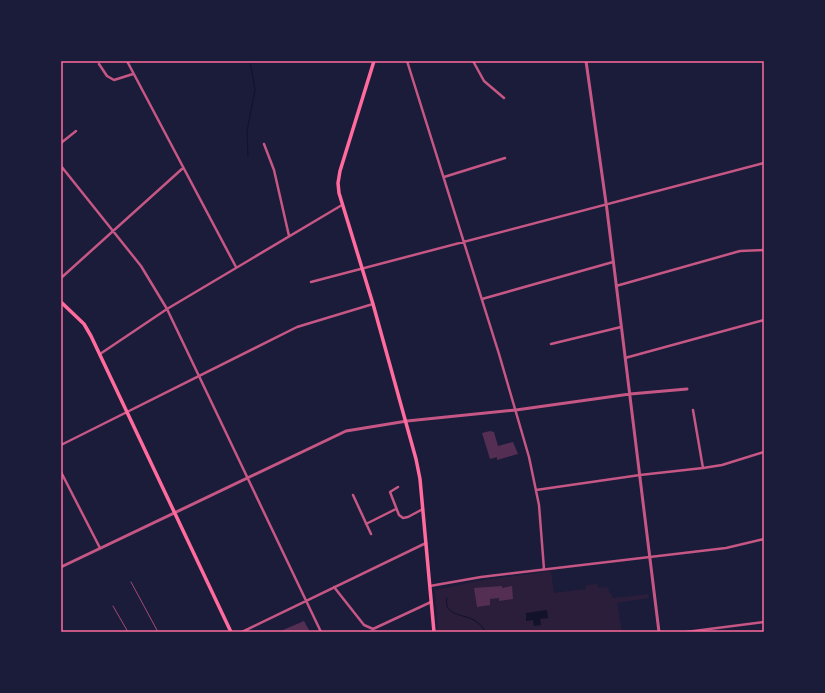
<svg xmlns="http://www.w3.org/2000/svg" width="825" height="693" font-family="'Archivo Narrow',sans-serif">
  <rect width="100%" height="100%" fill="#1b1b3a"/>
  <!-- green -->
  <path fill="#2a1e3b" d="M 551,571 L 554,593 L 585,589 L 586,585 L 597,584 L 599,588 L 607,587 L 613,598 L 648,594 L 649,598 L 617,603 L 622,632 L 438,632 L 435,590 L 478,581 Z"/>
  <!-- water -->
  <path fill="#12122b" d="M 547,610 L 548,618 L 540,619 L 541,625 L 534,626 L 533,620 L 526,621 L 526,613 Z"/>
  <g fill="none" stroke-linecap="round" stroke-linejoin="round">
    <!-- stream -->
    <path stroke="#12122b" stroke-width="1" d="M 248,156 L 247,131 L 255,90 L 250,61
      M 447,598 C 443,615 461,614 472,619 C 478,622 482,626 486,632"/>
  </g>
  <!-- building -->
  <path fill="#542f53" d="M 490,431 L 494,432 L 498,446 L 513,442 L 518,454 L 497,460 L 497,457 L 490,459 L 482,433 Z
    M 502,586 L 502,588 L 512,586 L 513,599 L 499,601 L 499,598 L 490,599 L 490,605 L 477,607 L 474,588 Z
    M 304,621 L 310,632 L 284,632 L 283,630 Z"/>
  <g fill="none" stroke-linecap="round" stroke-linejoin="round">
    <!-- minor -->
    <path stroke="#c65784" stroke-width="2.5" d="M 127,61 L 236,267
      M 407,61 L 499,354 L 529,457 L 539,505 L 544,569
      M 473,61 L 484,81 L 504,98
      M 99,64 L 107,76 L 114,80 L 133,74
      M 61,143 L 76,131
      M 264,144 L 274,170 L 289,236
      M 61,166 L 141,266 L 167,309 L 321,632
      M 444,177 L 505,158
      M 61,278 L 183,168
      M 311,282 L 764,163
      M 616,286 L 740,251 L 764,250
      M 482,299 L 613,262
      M 551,344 L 621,327
      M 100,354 L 167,309 L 342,205
      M 625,358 L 764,320
      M 693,410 L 703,468
      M 61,445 L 297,327 L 373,304
      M 61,472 L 100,548
      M 398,487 L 390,492 L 399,515 L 403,518 L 408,517 L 423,509
      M 536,490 L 640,475 L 703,468 L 722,465 L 764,452
      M 353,495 L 371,534
      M 366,524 L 396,509
      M 430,586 L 481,577 L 726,548 L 764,539
      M 334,587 L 364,625 L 373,629 L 431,602
      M 242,632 L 426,543
      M 686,632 L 764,622"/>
    <!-- tertiary -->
    <path stroke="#c65784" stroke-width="3" d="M 586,61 L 607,210 L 659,632
      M 61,567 L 346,431 L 407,421 L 516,410 L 630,394 L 687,389"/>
    <!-- secondary -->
    <path stroke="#ff6b9d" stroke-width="3.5" d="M 61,302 L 84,324 L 91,336 L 231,632"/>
    <!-- primary -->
    <path stroke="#ff6b9d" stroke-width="3.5" d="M 374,61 L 340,171 L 338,183 L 339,193 L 373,304 L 416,459 L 420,479 L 434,632"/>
    <!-- rail -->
    <path stroke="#a44b75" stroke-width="1" d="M 131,582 L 158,632
      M 113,606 L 128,632"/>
  </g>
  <!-- border -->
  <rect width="825" height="693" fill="none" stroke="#1b1b3a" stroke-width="124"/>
  <rect x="62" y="62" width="701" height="569" fill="none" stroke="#ff6b9d" stroke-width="1.5"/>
</svg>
